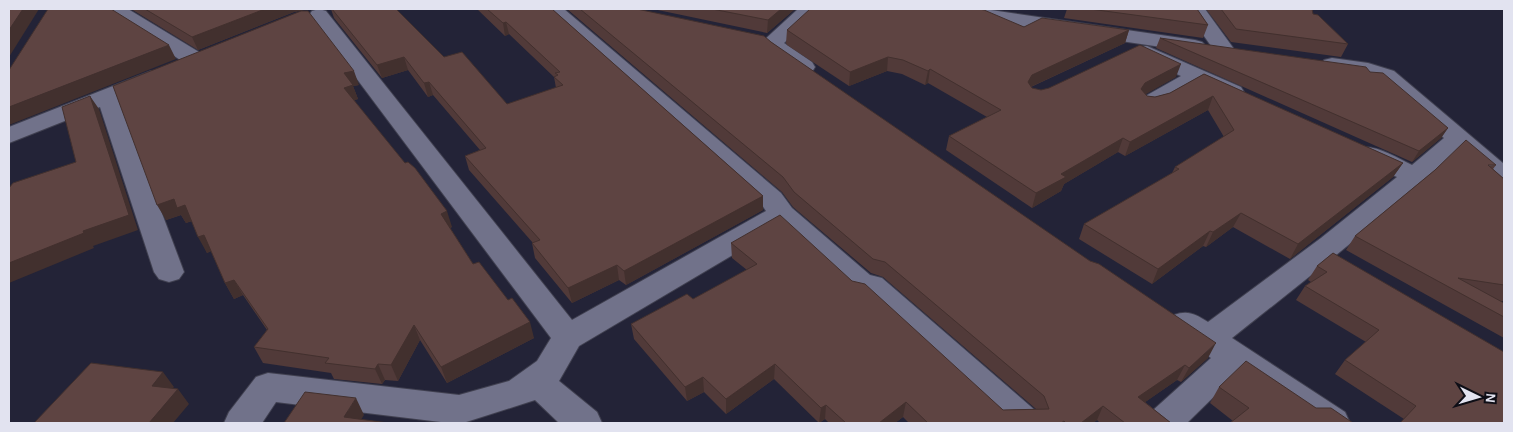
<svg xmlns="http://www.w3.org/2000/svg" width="1513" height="432" font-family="'Alegreya Sans',sans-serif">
  <rect width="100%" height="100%" fill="#232337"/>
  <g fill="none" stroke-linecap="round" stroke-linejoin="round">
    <!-- minor casing -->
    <g stroke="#404050" stroke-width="2">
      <path id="minor" d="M 105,9 L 128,9 L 204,55 L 207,60 L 204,65 L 196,66 L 188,65 L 108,13 Z
        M 319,9 L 326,11 L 572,320 L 766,211 L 762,205 L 542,9 L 564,9 L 781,193 L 792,208 L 870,275 L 882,278 L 1037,412 L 1042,423 L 1000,423 L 864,297 L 852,294 L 780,227 L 579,346 L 559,381 L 597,412 L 602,423 L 559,423 L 535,400 L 463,423 L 449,423 L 276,402 L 262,423 L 224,423 L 229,412 L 256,377 L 268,373 L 459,395 L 509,381 L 537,361 L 551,338 L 312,19 L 309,15 L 312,11 Z
        M 798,9 L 820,9 L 784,43 L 812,62 L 815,67 L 812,72 C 793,76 772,57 762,42 Z
        M 935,9 L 984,9 L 1195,40 L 1202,42 L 1206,46 L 1202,50 L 1195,52 L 945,15 L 938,13 Z
        M 1185,9 L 1205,9 L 1234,49 L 1230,53 L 1223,55 L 1216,53 Z
        M 1147,46 L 1241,87 L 1244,92 L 1241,97 L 1233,99 L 1225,97 L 1199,85 C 1183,94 1161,113 1142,108 L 1138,103 L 1142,98 L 1181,76 L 1139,57 L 1136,52 L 1139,47 Z
        M 1332,58 L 1368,63 L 1394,71 L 1504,164 L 1504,185 L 1495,183 L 1457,151 C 1386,217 1309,277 1232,338 L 1345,412 L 1350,423 L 1305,423 L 1236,375 L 1187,423 L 1146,423 L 1151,412 L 1211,358 L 1174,331 L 1169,323 L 1174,315 C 1188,310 1195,314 1208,322 L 1321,238 L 1397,177 L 1356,158 L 1352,153 L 1356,148 C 1375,143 1395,157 1412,165 L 1444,138 L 1378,81 L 1364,76 L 1324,70 L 1321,65 L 1324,60 Z
        M 151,71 L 159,73 L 162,78 L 159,83 L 119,99 L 184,272 L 179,279 L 169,282 L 159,279 L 154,272 L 100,107 L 9,143 L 9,127 Z"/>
    </g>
    <!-- minor -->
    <use href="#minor" fill="#71728a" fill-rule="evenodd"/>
  </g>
  <!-- wall -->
  <path fill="#513a39" d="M 131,9 L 309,9 L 294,12 L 198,50 Z
    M 331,9 L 444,57 L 507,104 L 556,88 L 554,77 L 509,34 L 505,36 L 477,9 L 552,9 L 763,196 L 763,210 L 626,285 L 619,280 L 572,303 L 535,258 L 532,243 L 533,243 L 469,170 L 465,156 L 480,150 L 433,95 L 428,97 L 408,70 L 382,78 L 334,18 Z
    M 567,9 L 637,9 L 771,42 L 1208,358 L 1181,382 L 1177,380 L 1145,402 L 1171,423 L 1100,423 L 1097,420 L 1093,423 L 909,423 L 903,417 L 895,423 L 829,423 L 825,419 L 819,423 L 774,379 L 726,414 L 704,392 L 687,401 L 634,339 L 631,324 L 693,299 L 747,270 L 732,258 L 731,243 L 852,281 L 1003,410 L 1036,409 L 883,277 L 871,273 L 793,207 L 782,192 Z
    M 653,9 L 795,9 L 767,33 Z
    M 1067,9 L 1197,9 L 1208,25 L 1203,38 L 1064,18 Z
    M 1206,9 L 1312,9 L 1313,14 L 1348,44 L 1341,57 L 1231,42 Z
    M 1024,27 L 1129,30 L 1125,43 L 1031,87 L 1032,88 L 1041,90 L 1176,77 L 1145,94 L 1147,96 L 1155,97 L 1170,93 L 1204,74 L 1403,163 L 1393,177 L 1290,259 L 1233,227 L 1206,247 L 1203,246 L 1152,284 L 1079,239 L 1084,224 L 1172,173 L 1175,167 L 1224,137 L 1208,110 L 1125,156 L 1118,152 L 1064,184 L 1061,191 L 1032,208 L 946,150 L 949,136 L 987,117 L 928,83 L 925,85 L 902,74 L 887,71 L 849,86 L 787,45 L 786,43 L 787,30 Z
    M 1160,38 L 1370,72 L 1448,128 L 1441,138 L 1412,162 L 1156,48 Z
    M 359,85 L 353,86 L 358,99 L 354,100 L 452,227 L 450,228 L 473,264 L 534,338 L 447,383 L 420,340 L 398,381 L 385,380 L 382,384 L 334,379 L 331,373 L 263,363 L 254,347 L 267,330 L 243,295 L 234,299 L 225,283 L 211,251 L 207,253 L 192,221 L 186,223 L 181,215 L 166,220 L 113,86 Z
    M 1496,165 L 1493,169 L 1504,179 L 1504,301 L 1500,301 L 1504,303 L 1504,338 L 1346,250 L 1355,236 L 1435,170 Z
    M 1333,253 L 1504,423 L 1404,419 L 1335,374 L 1345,360 L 1366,342 L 1296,300 L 1305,286 L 1311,282 L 1308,280 L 1317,266 Z
    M 1219,387 L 1316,408 L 1233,421 L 1210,403 Z"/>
  <!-- shaded-wall -->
  <path fill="#42302e" d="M 23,9 L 39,9 L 9,57 L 9,30 Z
    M 265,9 L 309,9 L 294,12 L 198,50 L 192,37 Z
    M 781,9 L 795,9 L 767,33 L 768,20 Z
    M 506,22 L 509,34 L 505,36 L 503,23 Z
    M 1129,30 L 1125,43 L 1028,88 L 1028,82 L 1032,75 Z
    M 169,45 L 176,59 L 9,125 L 9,107 Z
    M 404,57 L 408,70 L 382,78 L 377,65 Z
    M 888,57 L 887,71 L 849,86 L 850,72 Z
    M 1181,64 L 1176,77 L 1141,97 L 1141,89 L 1145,83 Z
    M 930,69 L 928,83 L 925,85 L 928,71 Z
    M 354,71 L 359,85 L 353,86 L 358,99 L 350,102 L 344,88 L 344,73 Z
    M 429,82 L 433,95 L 428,97 L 424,83 Z
    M 90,96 L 99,109 L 138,230 L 93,246 L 94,248 L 9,283 L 9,263 L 83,231 Z
    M 1213,96 L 1208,110 L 1125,156 L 1130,142 Z
    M 1448,128 L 1441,138 L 1412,162 L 1419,151 Z
    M 1123,138 L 1118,152 L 1064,184 L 1061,191 L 1032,208 L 1036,193 L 1061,174 Z
    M 1403,163 L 1393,177 L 1290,259 L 1298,244 Z
    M 763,196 L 763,210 L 626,285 L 624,271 Z
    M 174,199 L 185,205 L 194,220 L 186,223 L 181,215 L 166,220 L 157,205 Z
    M 447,211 L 452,227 L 446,229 L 441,214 Z
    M 1241,213 L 1233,227 L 1206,247 L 1213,232 Z
    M 1210,231 L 1203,246 L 1152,284 L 1158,269 Z
    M 204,235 L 213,250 L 207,253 L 198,237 Z
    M 617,265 L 619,280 L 572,303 L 568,288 Z
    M 234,280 L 243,295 L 234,299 L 225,283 Z
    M 530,322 L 534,338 L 447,383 L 441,367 Z
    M 414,325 L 420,340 L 398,381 L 391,365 Z
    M 1216,343 L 1208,358 L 1181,382 L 1189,368 Z
    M 378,364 L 385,380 L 382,384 L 375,369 Z
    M 775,364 L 774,379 L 726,414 L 726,399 Z
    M 1185,365 L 1177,380 L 1131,412 L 1138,397 Z
    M 163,372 L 174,387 L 163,400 L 152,386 Z
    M 703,377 L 704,392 L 687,401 L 685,387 Z
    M 178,389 L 189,404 L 173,423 L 149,423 Z
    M 356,398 L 364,415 L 359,423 L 344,417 Z
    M 906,402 L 903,417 L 895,423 L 879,423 Z
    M 826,405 L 825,419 L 819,423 L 821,408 Z
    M 1103,406 L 1097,420 L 1093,423 L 1081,423 Z"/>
  <!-- building -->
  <path fill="#5e4442" stroke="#42302e" d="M 9,9 L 23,9 L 9,30 Z
    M 48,9 L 111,9 L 169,45 L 9,107 L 9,70 Z
    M 145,9 L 265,9 L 192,37 Z
    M 332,9 L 396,9 L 444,57 L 462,52 L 507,104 L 563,85 L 554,77 L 558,75 L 555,73 L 560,72 L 506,22 L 503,23 L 487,9 L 552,9 L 763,196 L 624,271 L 617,265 L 568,288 L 532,243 L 540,240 L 465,156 L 486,148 L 429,82 L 424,83 L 404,57 L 377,65 Z
    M 580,9 L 637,9 L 764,36 L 771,42 L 1090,261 L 1099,264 L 1216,343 L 1189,368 L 1185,365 L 1138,397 L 1171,423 L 1125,423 L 1103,406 L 1081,423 L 1066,423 L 1064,421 L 1061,423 L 928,423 L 906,402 L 879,423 L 846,423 L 826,405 L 821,408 L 775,364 L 726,399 L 703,377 L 685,387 L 631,324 L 687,294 L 693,299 L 757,264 L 731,243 L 780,215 L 852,281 L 865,284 L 1003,410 L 1049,409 L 1044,396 L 885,262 L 873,259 L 794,192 L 783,177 Z
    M 712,9 L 781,9 L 768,20 Z
    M 810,9 L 979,9 L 984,10 L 1024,27 L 1042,18 L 1129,30 L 1032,75 L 1028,82 L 1032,88 L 1041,90 L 1049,88 L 1140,45 L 1181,64 L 1145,83 L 1141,89 L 1147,96 L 1155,97 L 1170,93 L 1204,74 L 1403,163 L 1298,244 L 1241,213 L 1213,232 L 1210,231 L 1158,269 L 1084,224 L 1179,169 L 1175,167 L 1234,130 L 1213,96 L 1130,142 L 1123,138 L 1061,174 L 1066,177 L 1036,193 L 949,136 L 1001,110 L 930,69 L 928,71 L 903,60 L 888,57 L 850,72 L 787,30 Z
    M 1090,9 L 1197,9 L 1208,25 Z
    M 1221,9 L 1312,9 L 1313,14 L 1318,15 L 1348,44 L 1236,29 Z
    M 301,11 L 308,11 L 354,71 L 344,73 L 353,85 L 344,88 L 405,163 L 408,162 L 415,168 L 447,211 L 441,214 L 473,264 L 479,262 L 508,300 L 512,298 L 530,322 L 441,367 L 414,325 L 391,365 L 378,364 L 375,369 L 325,363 L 329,358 L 254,347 L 268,329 L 234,280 L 225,283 L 204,235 L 198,237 L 185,205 L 177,208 L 174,199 L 157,205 L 113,86 Z
    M 1160,38 L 1366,67 L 1370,72 L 1383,73 L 1448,128 L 1419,151 Z
    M 90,96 L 129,215 L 83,231 L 84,233 L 9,263 L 9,188 L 13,183 L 76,162 L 62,107 Z
    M 1466,140 L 1496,165 L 1488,165 L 1504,179 L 1504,285 L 1458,278 L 1504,303 L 1504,317 L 1355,236 L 1435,170 Z
    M 1333,253 L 1504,352 L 1504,423 L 1400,423 L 1416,406 L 1345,360 L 1379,330 L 1305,286 L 1327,272 L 1317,266 Z
    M 1246,361 L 1316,408 L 1331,408 L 1353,423 L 1230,423 L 1249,408 L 1219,387 Z
    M 91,363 L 163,372 L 152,386 L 178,389 L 149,423 L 34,423 Z
    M 305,392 L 356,398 L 344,417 L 388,423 L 284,423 Z"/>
  <!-- border -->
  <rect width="1513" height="432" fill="none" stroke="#e2e3f0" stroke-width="20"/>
  <!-- north arrow -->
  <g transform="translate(1478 397) rotate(95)" stroke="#0e0e16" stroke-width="4" paint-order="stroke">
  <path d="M0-4L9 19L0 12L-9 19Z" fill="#e2e3f0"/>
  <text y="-8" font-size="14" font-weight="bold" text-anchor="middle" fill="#e2e3f0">N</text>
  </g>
</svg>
